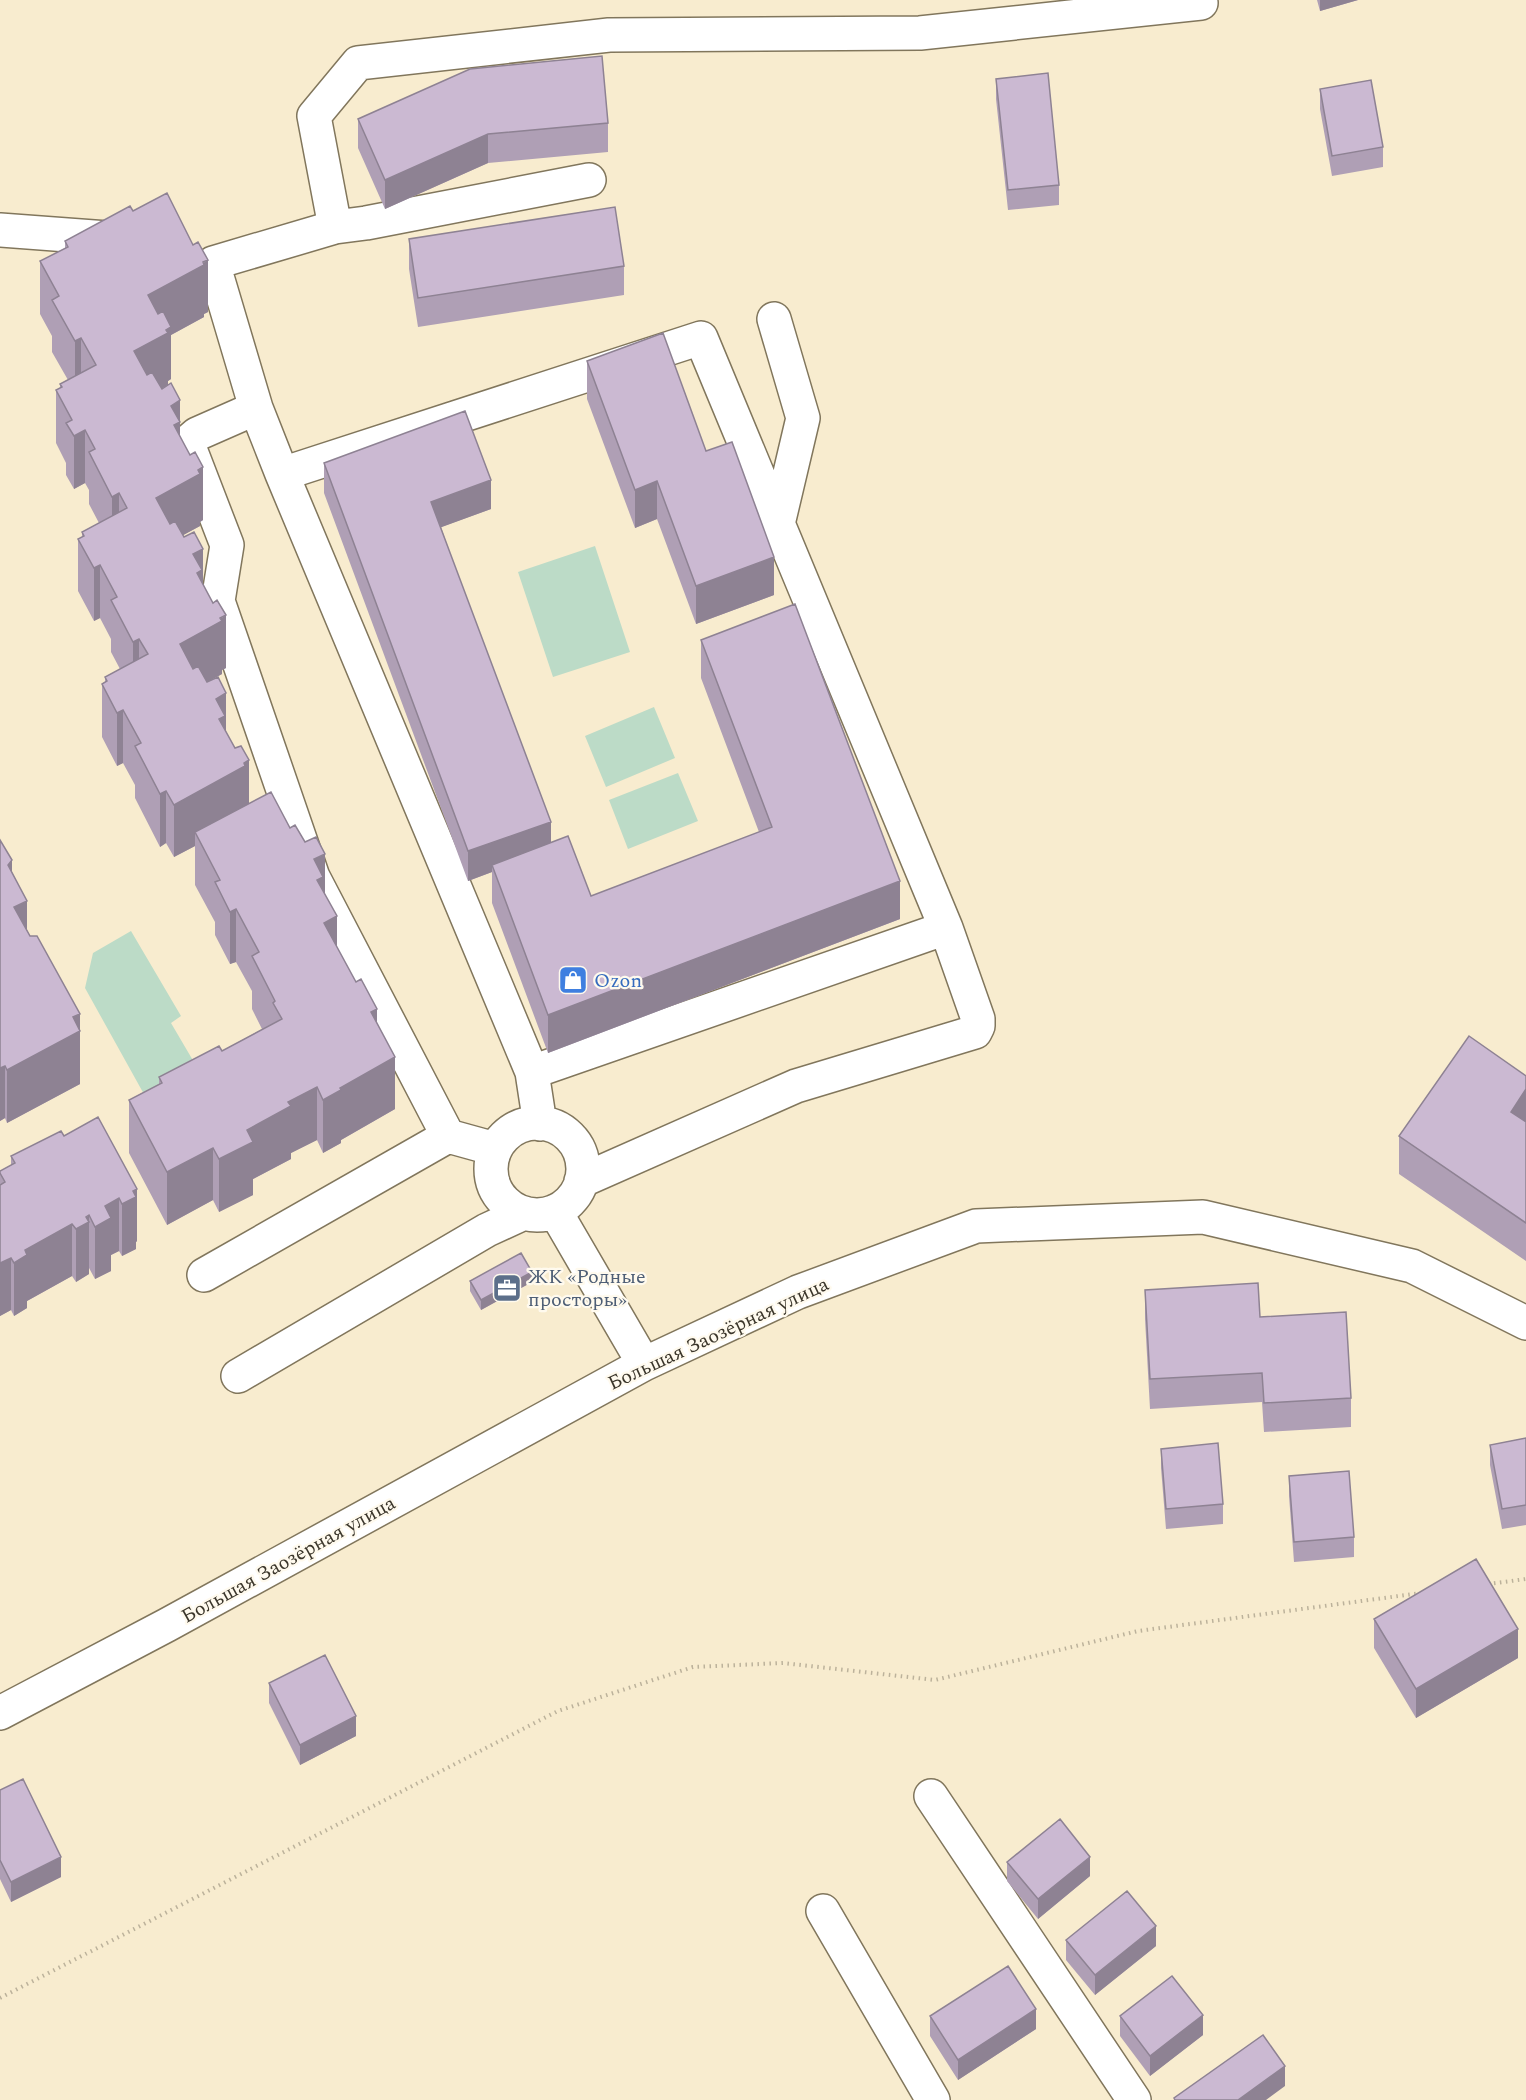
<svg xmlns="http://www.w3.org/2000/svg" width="1526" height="2100" font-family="Spectral,serif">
  <rect width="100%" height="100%" fill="#f8eccf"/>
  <!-- green -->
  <path fill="#bcdbc7" d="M 595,546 L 630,652 L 553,677 L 518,572 Z
    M 654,707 L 675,758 L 606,787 L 585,736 Z
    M 678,773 L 698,821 L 628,849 L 609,800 Z
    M 131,931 L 181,1016 L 171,1023 L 198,1069 L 145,1096 L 85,988 L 93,953 Z"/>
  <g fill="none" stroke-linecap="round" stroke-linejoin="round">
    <!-- minor casing -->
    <g stroke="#81765c" stroke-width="36">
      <path id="minor" d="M 335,227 L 366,223 L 589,180
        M 0,230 L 121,239
        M 774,319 L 803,418 L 778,524
        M 256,408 L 197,434 L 190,440 L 190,449 L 227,545 L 218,601 L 313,877 L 448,1136
        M 282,474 L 701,338 L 946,928 L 532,1072
        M491 1169a46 46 0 1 1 92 0a46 46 0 1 1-92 0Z
        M 540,1124 L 532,1072 L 282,474 L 256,408 L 213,263 L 335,227 L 314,116 L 358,63 L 609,35 L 920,33 L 1201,3
        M 581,1181 L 796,1086 L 975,1032 L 978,1026 L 978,1019 L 946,928
        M 555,1211 L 644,1364
        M 204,1275 L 448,1136 L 495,1149
        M 238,1376 L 487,1230 L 524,1213
        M 0,1713 L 167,1625 L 644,1364 L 798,1292 L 976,1226 L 1203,1217 L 1412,1266 L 1526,1323
        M 931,1796 L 1134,2100
        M 823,1911 L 933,2100"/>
    </g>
    <!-- path -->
    <path stroke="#bcb29b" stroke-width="4" stroke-dasharray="1.5 4.5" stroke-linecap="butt" d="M 1488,1584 L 1526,1579
      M 0,1998 L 558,1711 L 693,1667 L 783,1663 L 935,1680 L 1138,1631 L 1421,1593"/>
    <!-- minor -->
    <use href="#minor" stroke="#fff" stroke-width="33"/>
  </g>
  <!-- wall -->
  <path fill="#af9fb5" d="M 1317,0 L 1358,0 L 1320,11 Z
    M 996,79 L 1059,185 L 1059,205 L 1008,210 L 996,99 Z
    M 1320,89 L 1383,147 L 1383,167 L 1332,176 L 1320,109 Z
    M 358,119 L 608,123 L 608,152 L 488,163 L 385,209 L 358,148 Z
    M 133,211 L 208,312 L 204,314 L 204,317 L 171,335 L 171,379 L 168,381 L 168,385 L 180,437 L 203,520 L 200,522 L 200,526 L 183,535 L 203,586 L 226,668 L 222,670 L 222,674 L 207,682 L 226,731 L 249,803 L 325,894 L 337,947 L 377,1023 L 395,1109 L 341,1140 L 341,1143 L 323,1153 L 317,1140 L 291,1153 L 291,1159 L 253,1179 L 253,1195 L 219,1212 L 213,1200 L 167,1225 L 129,1153 L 129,1100 L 159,1084 L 159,1077 L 222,1051 L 262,1029 L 252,1009 L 252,991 L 236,962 L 230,964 L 215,935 L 215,922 L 195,885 L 195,846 L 174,857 L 166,843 L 160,847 L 135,798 L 135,785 L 123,763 L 117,766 L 102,737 L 102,684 L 105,682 L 105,677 L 120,669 L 111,652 L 111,639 L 100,618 L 94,621 L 78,591 L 78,539 L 82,537 L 82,532 L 99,523 L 89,504 L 89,490 L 85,483 L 74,489 L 66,475 L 66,463 L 56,443 L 56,390 L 60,388 L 60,384 L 68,380 L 52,352 L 52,336 L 40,314 L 40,261 L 65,248 L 65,241 Z
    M 409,239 L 624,266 L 624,295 L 418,327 L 409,269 Z
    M 587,361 L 706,451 L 774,595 L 696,624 L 657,519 L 635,528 L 587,399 Z
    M 324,463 L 491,509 L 441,527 L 551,843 L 591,896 L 759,832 L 701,678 L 701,640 L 900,919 L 548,1053 L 492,903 L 492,872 L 468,881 L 324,493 Z
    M 0,840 L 12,872 L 27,930 L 80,1030 L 80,1084 L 7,1123 L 5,1118 L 0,1121 Z
    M 1526,1076 L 1526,1261 L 1399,1174 L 1399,1136 Z
    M 98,1117 L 137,1241 L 136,1242 L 136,1249 L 122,1256 L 119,1251 L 111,1255 L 111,1271 L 95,1279 L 89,1268 L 89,1274 L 76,1282 L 72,1276 L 27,1301 L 27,1308 L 14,1316 L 11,1310 L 0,1316 L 0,1171 L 11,1165 L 11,1156 L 64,1136 Z
    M 470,1281 L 532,1282 L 481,1310 L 470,1291 Z
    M 1145,1290 L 1260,1317 L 1351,1398 L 1351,1427 L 1264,1432 L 1262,1402 L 1150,1409 L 1145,1319 Z
    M 1526,1438 L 1526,1525 L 1502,1529 L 1490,1465 L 1490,1445 Z
    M 1161,1449 L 1223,1504 L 1223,1524 L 1166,1529 L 1161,1468 Z
    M 1289,1476 L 1354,1537 L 1354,1557 L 1294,1562 L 1289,1496 Z
    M 1374,1619 L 1518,1658 L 1416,1718 L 1374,1648 Z
    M 269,1683 L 356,1736 L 300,1765 L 269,1703 Z
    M 0,1790 L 61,1877 L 11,1902 L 0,1879 Z
    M 1007,1862 L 1090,1876 L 1038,1919 L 1007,1881 Z
    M 1066,1940 L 1156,1946 L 1095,1995 L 1066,1960 Z
    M 930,2016 L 1036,2029 L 958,2080 L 930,2036 Z
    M 1120,2016 L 1203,2035 L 1150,2076 L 1120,2036 Z"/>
  <!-- shaded-wall -->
  <path fill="#8e8293" d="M 1320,0 L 1358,0 L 1320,11 Z
    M 488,134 L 488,163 L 385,209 L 385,180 Z
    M 208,260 L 208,312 L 204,314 L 204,317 L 171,335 L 171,379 L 168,381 L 168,385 L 134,404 L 134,351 L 148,295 Z
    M 81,338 L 81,390 L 75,394 L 75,341 Z
    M 180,400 L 180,475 L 171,406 Z
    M 85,430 L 85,483 L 74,489 L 74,436 Z
    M 203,467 L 203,520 L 200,522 L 200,526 L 156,550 L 156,498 Z
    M 491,480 L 491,509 L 431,531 L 431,502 Z
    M 657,481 L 657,519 L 635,528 L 635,490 Z
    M 119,493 L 119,546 L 112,550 L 112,497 Z
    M 203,549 L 203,602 L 202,602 L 193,554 Z
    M 774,557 L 774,595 L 696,624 L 696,586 Z
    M 100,565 L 100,618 L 94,621 L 94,568 Z
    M 226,615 L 226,668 L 222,670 L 222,674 L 180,697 L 180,644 Z
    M 139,639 L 139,691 L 133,695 L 133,642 Z
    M 226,693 L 226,746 L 225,746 L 216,699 Z
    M 123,710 L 123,763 L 117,766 L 117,713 Z
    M 249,760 L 249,813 L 195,832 L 195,846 L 174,857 L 174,805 Z
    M 166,791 L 166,843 L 160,847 L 160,794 Z
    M 551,822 L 551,851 L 492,865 L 492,872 L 468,881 L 468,851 Z
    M 325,854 L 325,906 L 317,910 L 314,859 Z
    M 12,860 L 12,913 L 8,865 Z
    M 900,881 L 900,919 L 548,1053 L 548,1015 Z
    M 27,901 L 27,953 L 14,907 Z
    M 236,909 L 236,962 L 230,964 L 230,912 Z
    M 337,916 L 337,969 L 324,923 Z
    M 377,1009 L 377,1062 L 371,1012 Z
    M 80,1014 L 80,1084 L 7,1123 L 7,1070 L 73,1017 Z
    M 395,1057 L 395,1109 L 341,1140 L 341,1143 L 323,1153 L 323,1100 L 340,1088 Z
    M 5,1066 L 5,1118 L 0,1121 L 0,1068 Z
    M 317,1087 L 317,1140 L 291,1153 L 291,1159 L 253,1179 L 253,1195 L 219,1212 L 219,1159 L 247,1130 L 288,1102 Z
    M 1526,1089 L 1526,1127 L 1511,1112 Z
    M 213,1148 L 213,1200 L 167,1225 L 167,1172 Z
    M 137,1189 L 137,1241 L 136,1242 L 136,1249 L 122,1256 L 122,1204 L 133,1191 Z
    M 119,1198 L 119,1251 L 111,1255 L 111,1271 L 95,1279 L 95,1227 L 105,1206 Z
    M 89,1215 L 89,1274 L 76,1282 L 76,1229 Z
    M 72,1224 L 72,1276 L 27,1301 L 27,1308 L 14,1316 L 14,1263 L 25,1250 Z
    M 11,1258 L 11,1310 L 0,1316 L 0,1263 Z
    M 532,1272 L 532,1282 L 481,1310 L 481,1300 Z
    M 1518,1629 L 1518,1658 L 1416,1718 L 1416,1689 Z
    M 356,1716 L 356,1736 L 300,1765 L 300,1745 Z
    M 61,1857 L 61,1877 L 11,1902 L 11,1882 Z
    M 1090,1857 L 1090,1876 L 1038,1919 L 1038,1899 Z
    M 1156,1926 L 1156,1946 L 1095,1995 L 1095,1975 Z
    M 1036,2009 L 1036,2029 L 958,2080 L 958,2060 Z
    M 1203,2015 L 1203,2035 L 1150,2076 L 1150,2056 Z
    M 1285,2066 L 1285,2086 L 1266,2100 L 1238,2100 Z"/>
  <!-- building -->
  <path fill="#cbb9d2" stroke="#8e8293" stroke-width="1.5" d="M 602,56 L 608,123 L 488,134 L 385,180 L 358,119 L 470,69 Z
    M 1048,73 L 1059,185 L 1008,190 L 996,79 Z
    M 1371,80 L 1383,147 L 1332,156 L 1320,89 Z
    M 167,193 L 193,245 L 198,242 L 208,260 L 203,262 L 204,265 L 148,295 L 158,314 L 163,311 L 171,327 L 166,330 L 168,333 L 134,351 L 147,375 L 152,372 L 162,389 L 171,383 L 180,400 L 171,406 L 180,422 L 174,425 L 190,455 L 195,452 L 203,467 L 198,470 L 200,474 L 156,498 L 170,524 L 175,521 L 184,537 L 194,532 L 203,549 L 193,554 L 202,570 L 197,573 L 213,603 L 217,600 L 226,615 L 220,618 L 222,621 L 180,644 L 193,669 L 198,666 L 207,682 L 218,677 L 226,693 L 216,699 L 225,716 L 219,719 L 235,748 L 241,746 L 249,760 L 244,763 L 245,766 L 174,805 L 166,791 L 160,794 L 135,746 L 141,743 L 123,710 L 117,713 L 102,684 L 107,681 L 105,677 L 148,654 L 139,639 L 133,642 L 111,600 L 117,597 L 100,565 L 94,568 L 78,539 L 84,536 L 82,532 L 127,508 L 119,493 L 112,497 L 89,452 L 95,449 L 85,430 L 74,436 L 66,423 L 72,420 L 56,390 L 62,387 L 60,384 L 96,365 L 81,338 L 75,341 L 52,300 L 59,296 L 40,261 L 68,247 L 65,241 L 130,206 L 133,211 Z
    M 615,207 L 624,266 L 418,298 L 409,239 Z
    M 663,333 L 706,451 L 732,442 L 774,557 L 696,586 L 657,481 L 635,490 L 587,361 Z
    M 465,411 L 491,480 L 431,502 L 551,822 L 468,851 L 324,463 Z
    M 795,604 L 900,881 L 548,1015 L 492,865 L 568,836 L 591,896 L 772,827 L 701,640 Z
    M 271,792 L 290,828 L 295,825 L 305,842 L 316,837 L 325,854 L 314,859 L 323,877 L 317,880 L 337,916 L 324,923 L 356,982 L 361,979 L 377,1009 L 371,1012 L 395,1057 L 340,1088 L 341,1090 L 323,1100 L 317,1087 L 288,1102 L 291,1106 L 247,1130 L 253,1142 L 219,1159 L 213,1148 L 167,1172 L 129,1100 L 162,1083 L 159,1077 L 219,1046 L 222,1051 L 282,1019 L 273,1003 L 275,1001 L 252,956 L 259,952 L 236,909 L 230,912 L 215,882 L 220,880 L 195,832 Z
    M 0,840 L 12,860 L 8,865 L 27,901 L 14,907 L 30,936 L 37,936 L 80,1014 L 73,1017 L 80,1031 L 7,1070 L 5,1066 L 0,1068 Z
    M 1469,1036 L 1526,1076 L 1526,1089 L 1511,1112 L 1526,1122 L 1526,1223 L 1399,1136 Z
    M 98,1117 L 137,1189 L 133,1191 L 136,1197 L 122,1204 L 119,1198 L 105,1206 L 111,1218 L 95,1227 L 89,1215 L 86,1217 L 89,1222 L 76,1229 L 72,1224 L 25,1250 L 27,1255 L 14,1263 L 11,1258 L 0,1263 L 0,1185 L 5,1182 L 0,1173 L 0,1171 L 15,1163 L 11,1156 L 61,1131 L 64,1136 Z
    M 521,1253 L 532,1272 L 481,1300 L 470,1281 Z
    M 1258,1283 L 1260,1317 L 1346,1312 L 1351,1398 L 1264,1403 L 1262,1373 L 1150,1379 L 1145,1290 Z
    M 1526,1438 L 1526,1505 L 1502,1509 L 1490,1445 Z
    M 1218,1443 L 1223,1504 L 1166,1509 L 1161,1449 Z
    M 1349,1471 L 1354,1537 L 1294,1542 L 1289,1476 Z
    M 1476,1559 L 1518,1629 L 1416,1689 L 1374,1619 Z
    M 325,1655 L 356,1716 L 300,1745 L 269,1683 Z
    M 23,1779 L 61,1857 L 11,1882 L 0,1860 L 0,1790 Z
    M 1060,1819 L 1090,1857 L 1038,1899 L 1007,1862 Z
    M 1127,1891 L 1156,1926 L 1095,1975 L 1066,1940 Z
    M 1008,1966 L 1036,2009 L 958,2060 L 930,2016 Z
    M 1172,1976 L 1203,2015 L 1150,2056 L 1120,2016 Z
    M 1263,2035 L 1285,2066 L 1238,2100 L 1175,2100 L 1174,2098 Z"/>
  <!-- icons -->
  <defs>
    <g id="shop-square" transform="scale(1.5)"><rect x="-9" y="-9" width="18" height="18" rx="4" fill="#3f7fe0" stroke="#fffaee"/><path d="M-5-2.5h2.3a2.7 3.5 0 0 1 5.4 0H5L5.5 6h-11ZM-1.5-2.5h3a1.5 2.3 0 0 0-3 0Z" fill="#fff"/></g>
    <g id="office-square" transform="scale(1.5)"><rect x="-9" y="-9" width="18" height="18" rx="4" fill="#5c6f8a" stroke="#fffaee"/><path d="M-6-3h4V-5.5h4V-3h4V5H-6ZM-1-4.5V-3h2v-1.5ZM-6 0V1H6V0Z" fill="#fff"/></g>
  </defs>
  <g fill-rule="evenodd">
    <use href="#shop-square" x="573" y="980"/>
    <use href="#office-square" x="507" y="1288"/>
  </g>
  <g text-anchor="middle" stroke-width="4.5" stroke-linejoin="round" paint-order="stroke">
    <!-- shop labels -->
    <g font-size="20" fill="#366cbe" stroke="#fffaee" text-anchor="start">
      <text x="594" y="987">Ozon</text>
    </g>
    <!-- service labels -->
    <g font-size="20" fill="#4e5e75" stroke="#fffaee" text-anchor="start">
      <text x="528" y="1283">ЖК «Родные<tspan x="528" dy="23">просторы»</tspan></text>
    </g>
    <!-- street labels -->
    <g font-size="20" fill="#3b362b" stroke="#fffaee">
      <text transform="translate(718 1333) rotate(-25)" y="7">Большая Заозёрная улица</text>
      <text transform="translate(288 1559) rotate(-29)" y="7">Большая Заозёрная улица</text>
    </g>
  </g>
</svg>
